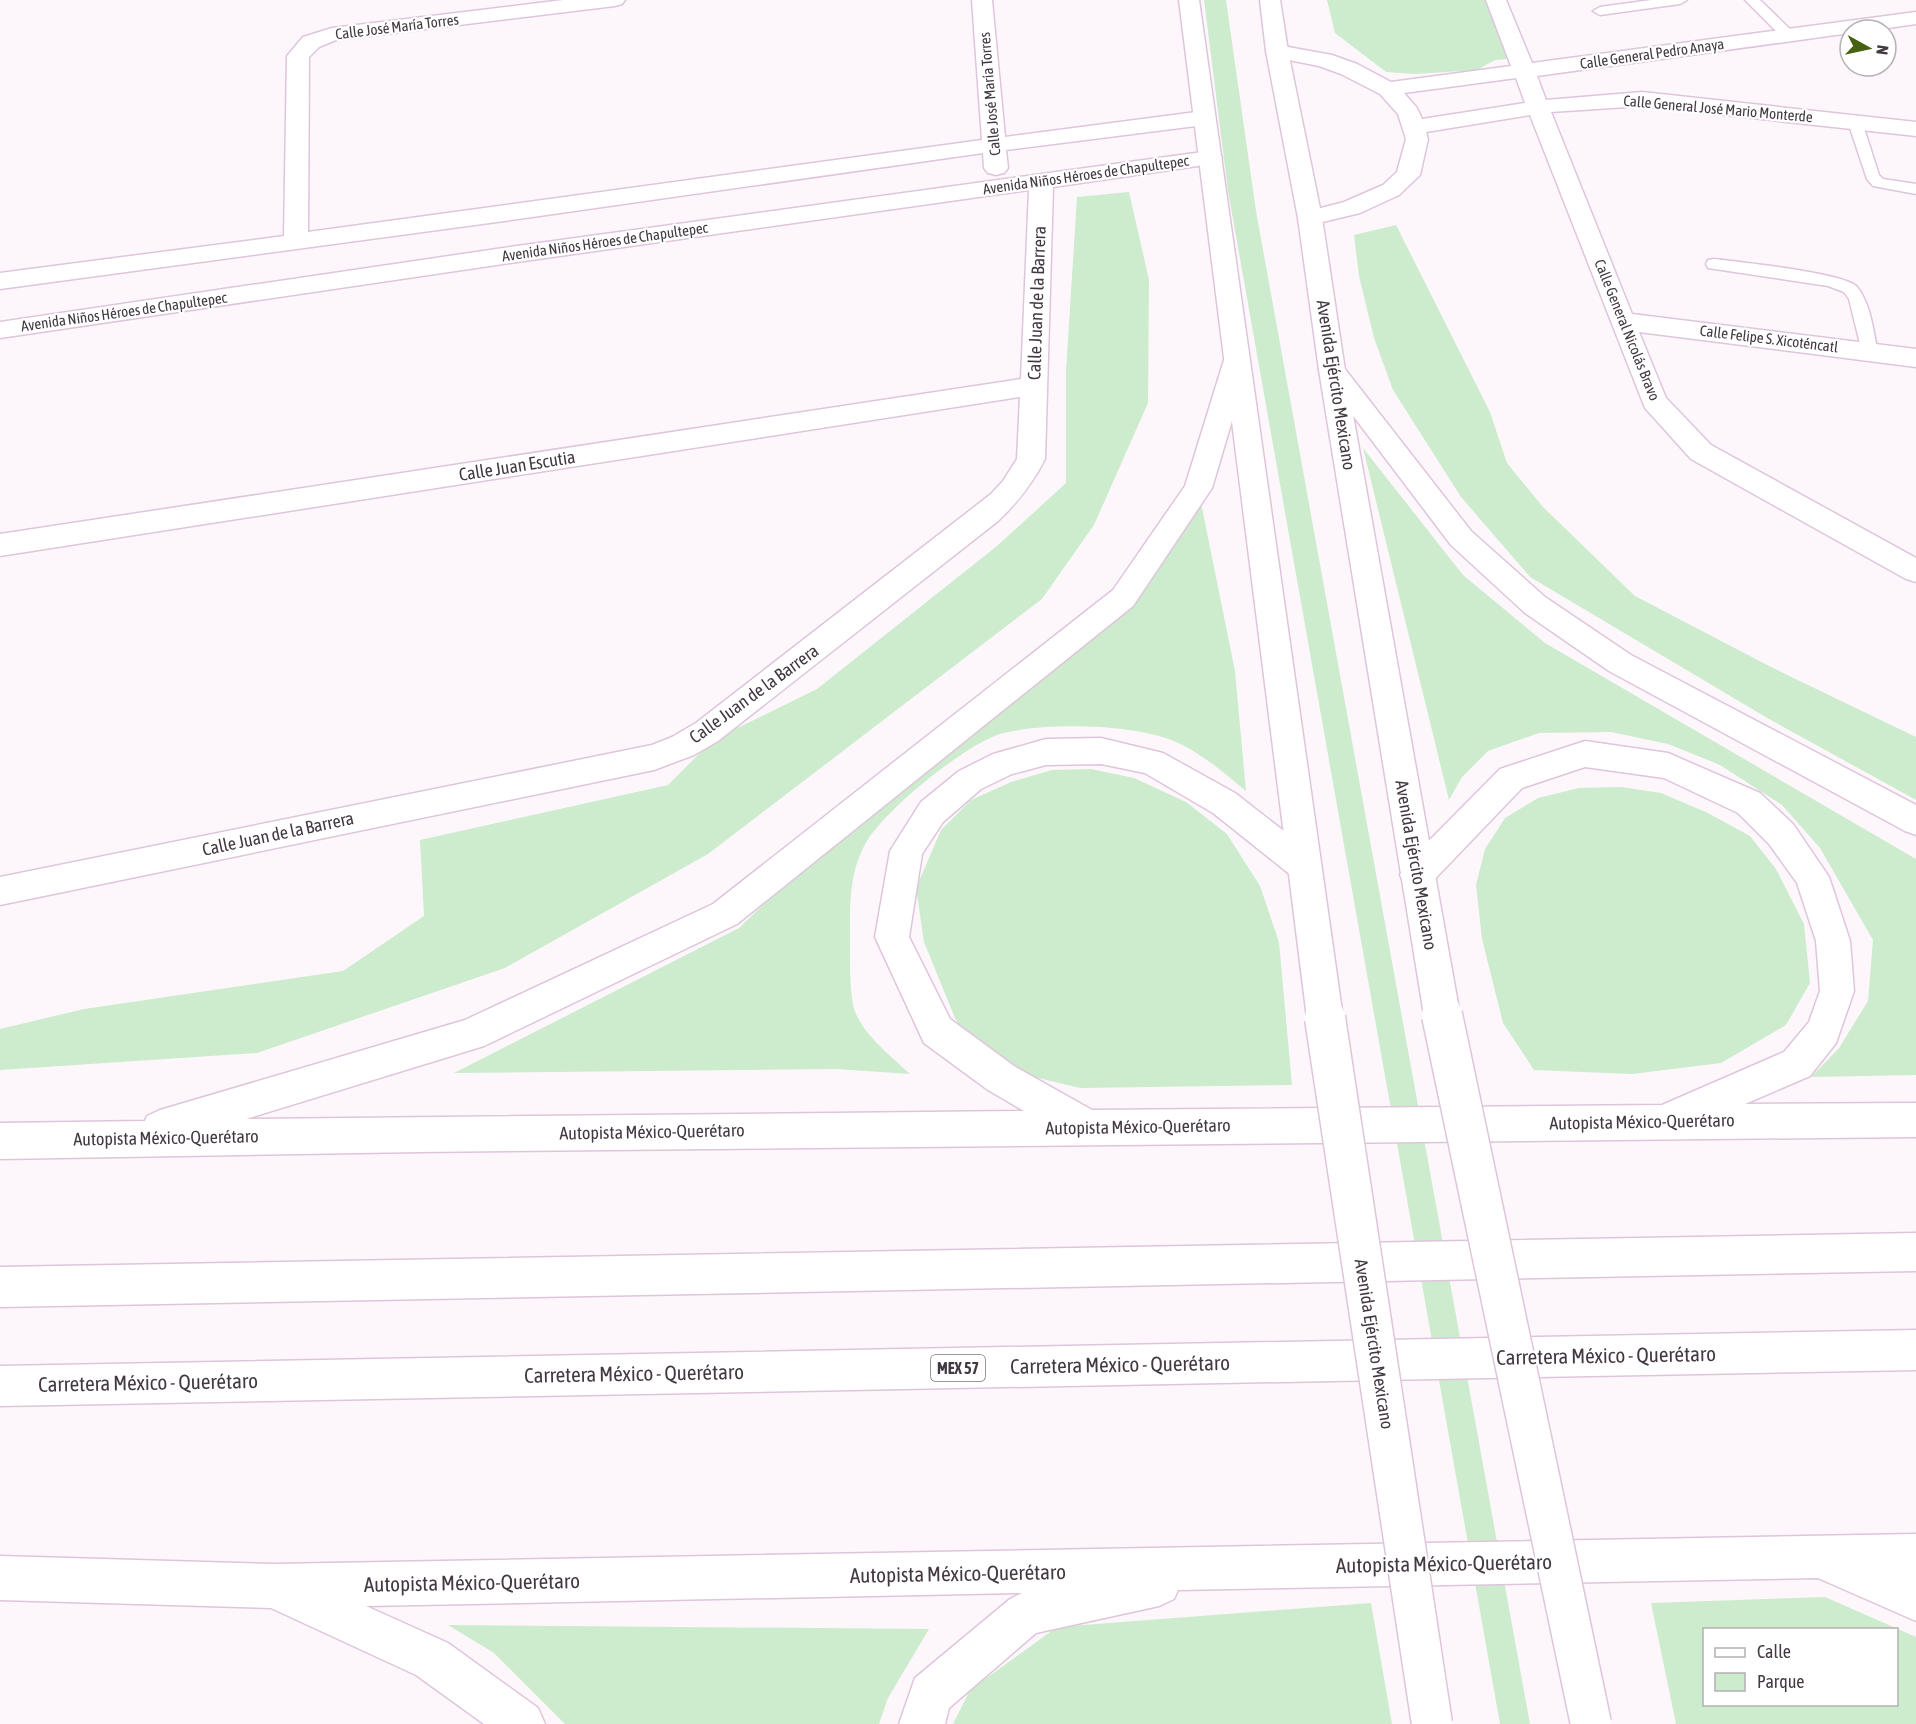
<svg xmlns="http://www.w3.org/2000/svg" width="1916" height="1724" font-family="'Asap Condensed',sans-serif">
  <rect width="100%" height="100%" fill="#fdf7fc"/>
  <!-- green -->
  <path fill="#cceccd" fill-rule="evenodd" d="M 1204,0 L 1226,0 L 1256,211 L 1530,1724 L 1500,1724 L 1228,191 Z
    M 1327,0 L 1500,0 L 1522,58 L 1495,60 L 1477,70 L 1415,74 L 1386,72 L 1335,33 Z
    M 1129,192 L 1149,280 L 1148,403 L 1094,525 L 1042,599 L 708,854 L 505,968 L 257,1053 L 0,1070 L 0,1029 L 84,1009 L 343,971 L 424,916 L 420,840 L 668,785 L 713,740 L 817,689 L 997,546 L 1066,483 L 1066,371 L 1077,197 Z
    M 1396,225 L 1490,412 L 1507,463 L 1543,507 L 1635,596 L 1771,667 L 1916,737 L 1916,800 L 1769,719 L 1530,577 L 1461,497 L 1393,390 L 1374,338 L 1359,276 L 1354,235 Z
    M 1363,448 L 1463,575 L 1545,643 L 1916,859 L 1916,1075 L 1811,1077 L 1839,1048 L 1868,1001 L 1873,940 L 1820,848 L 1782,805 L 1720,765 L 1668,744 L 1611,732 L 1539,733 L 1488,751 L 1462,777 L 1449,800 Z
    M 1198,488 L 1235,671 L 1246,791 C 1223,772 1199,751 1171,740 C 1130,724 1043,722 1000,734 C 965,745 886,809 867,841 C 849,871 850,904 850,937 C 850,955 849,999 856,1014 C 867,1038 891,1056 910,1074 L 836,1069 L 454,1073 L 739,928 L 900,774 L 1031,690 L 1123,598 Z
    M 1091,769 L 1134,778 L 1186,802 L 1227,834 L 1260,886 L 1279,942 L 1292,1085 L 1080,1088 L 984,1065 L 955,1018 L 924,942 L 916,888 L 941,830 L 971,800 L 1011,782 L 1052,770 Z
    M 1621,787 L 1661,793 L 1708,813 L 1750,836 L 1776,869 L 1804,924 L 1810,983 L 1786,1025 L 1721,1063 L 1632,1074 L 1534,1070 L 1503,1023 L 1482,939 L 1476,885 L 1485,849 L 1505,818 L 1538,798 L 1579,788 Z
    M 1825,1597 L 1916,1637 L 1916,1724 L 1676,1724 L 1651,1603 ZM 1704,1630 L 1896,1630 L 1896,1704 L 1704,1704 Z
    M 1371,1603 L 1392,1724 L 953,1724 L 970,1690 L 1057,1627 Z
    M 448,1625 L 929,1629 L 888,1698 L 879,1724 L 565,1724 L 494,1653 Z"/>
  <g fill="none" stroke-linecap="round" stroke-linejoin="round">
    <!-- lane casing -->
    <g stroke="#dfc5dc" stroke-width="3">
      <path id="lane" d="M 1651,0 L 1687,0 L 1680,4 L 1600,15 L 1593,11 L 1600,7 Z
        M 1745,0 L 1760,0 L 1794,33 L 1796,36 L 1794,39 L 1784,39 Z
        M 1855,118 L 1862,122 L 1879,175 L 1883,179 L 1916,184 L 1916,194 L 1873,186 L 1867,179 L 1848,122 Z
        M 1714,259 C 1738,262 1846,273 1857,287 C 1871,304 1873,331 1878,352 L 1876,356 L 1864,356 L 1862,352 L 1849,299 L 1844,292 L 1828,286 L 1708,268 L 1706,264 L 1708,260 Z"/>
    </g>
    <!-- street casing -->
    <g stroke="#dfc5dc" stroke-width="3">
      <path id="street" d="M 563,0 L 625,0 L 622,4 L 615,6 L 336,40 L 319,47 L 309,57 L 308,232 L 982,140 L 972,0 L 992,0 L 1005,137 L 1204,111 L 1212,113 L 1215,118 L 1212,123 L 1204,125 L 1006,150 L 1008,168 L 1004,173 L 996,175 L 988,173 L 984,168 L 983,153 L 511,220 L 0,289 L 0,273 L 284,236 L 287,56 L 303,37 L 332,28 Z
        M 1486,0 L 1506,0 L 1532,63 L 1916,12 L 1916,24 L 1874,30 L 1850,30 L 1850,33 L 1537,76 L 1546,100 L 1642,92 L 1916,122 L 1916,136 L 1642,106 L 1551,112 L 1632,314 L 1916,349 L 1916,367 L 1639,332 L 1666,398 L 1711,445 L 1916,558 L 1916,582 L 1906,579 L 1691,459 L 1645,408 L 1530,115 L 1426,132 L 1428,139 L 1420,175 L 1399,195 L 1360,213 L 1310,225 L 1302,223 L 1298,218 L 1302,213 L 1344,202 L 1383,185 L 1397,172 L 1406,139 L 1398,114 L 1380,94 L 1341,74 L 1319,66 L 1269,56 L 1266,51 L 1269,46 L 1277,45 L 1332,55 L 1357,64 L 1391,82 L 1511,66 ZM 1516,78 L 1525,103 L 1422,119 L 1417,108 L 1404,93 Z
        M 1210,151 L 1218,153 L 1222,158 L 1218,163 L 1053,187 L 1045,459 C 1032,484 1018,502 998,521 L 718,741 L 694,755 L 654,770 L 0,905 L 0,877 L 652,745 L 672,737 L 696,723 L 991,494 L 1003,481 L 1017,459 L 1020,397 L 0,556 L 0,534 L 1021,379 L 1029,190 L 517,262 L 0,338 L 0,322 L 517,246 Z"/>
    </g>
    <!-- secondary casing -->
    <g stroke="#dfc5dc" stroke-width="3">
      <path id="secondary" d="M 1179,0 L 1199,0 L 1343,1018 L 1337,1029 L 1325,1034 L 1313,1029 L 1307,1018 Z
        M 1260,0 L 1280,0 L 1288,51 L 1322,218 L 1345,370 L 1460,1015 L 1454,1026 L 1442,1031 L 1430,1026 L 1424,1015 L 1319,370 L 1298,218 L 1266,51 Z"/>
    </g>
    <!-- primary casing -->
    <g stroke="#dfc5dc" stroke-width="3">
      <path id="primary" d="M 1237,351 L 1246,354 L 1250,360 L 1212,488 L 1133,606 L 737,924 L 484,1046 L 246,1119 L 1024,1111 L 988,1090 L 924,1043 L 875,937 L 890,851 L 921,802 L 959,771 L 993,754 L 1046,739 L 1101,738 L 1163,753 L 1235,793 L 1316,856 L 1321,866 L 1316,876 L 1304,880 L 1292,876 L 1213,813 L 1145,773 L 1101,764 L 1046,765 L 1012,774 L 981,789 L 943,822 L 922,854 L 909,937 L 950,1019 L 1014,1066 L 1092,1110 L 1662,1105 L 1784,1052 L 1809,1022 L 1820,991 L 1816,941 L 1797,883 L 1769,844 L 1738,813 L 1664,778 L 1585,767 L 1522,788 L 1429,885 L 1417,889 L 1405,885 L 1400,875 L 1405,865 L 1500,769 L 1585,741 L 1668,753 L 1760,793 L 1793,824 L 1829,877 L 1850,941 L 1854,991 L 1836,1043 L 1810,1076 L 1745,1104 L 1916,1103 L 1916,1137 L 419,1152 L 0,1159 L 0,1123 L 145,1121 L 147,1116 L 160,1110 L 465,1020 L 713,904 L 1113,590 L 1185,486 L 1224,360 L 1228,354 Z
        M 1332,361 L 1341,364 L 1471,531 L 1545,597 L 1631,655 L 1916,805 L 1916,835 L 1905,831 L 1609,671 L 1525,613 L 1451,545 L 1323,376 L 1319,370 L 1323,364 Z
        M 1916,1534 L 1916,1621 L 1818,1578 L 1178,1590 L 1174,1599 L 1159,1606 L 1036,1633 L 949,1708 L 945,1724 L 899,1724 L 915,1678 L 1010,1599 L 1022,1593 L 366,1606 L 448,1643 L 538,1708 L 545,1724 L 484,1724 L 416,1675 L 271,1608 L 0,1600 L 0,1556 L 275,1564 Z"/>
    </g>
    <!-- highway casing -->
    <g stroke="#dfc5dc" stroke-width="3">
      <path id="highway" d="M 1916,1233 L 1916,1271 L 0,1307 L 0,1267 Z
        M 1916,1330 L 1916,1370 L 0,1406 L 0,1366 Z"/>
    </g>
    <!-- lane -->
    <use href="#lane" fill="#fff" fill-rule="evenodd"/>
    <!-- street -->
    <use href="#street" fill="#fff" fill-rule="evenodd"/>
    <!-- secondary -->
    <use href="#secondary" fill="#fff" fill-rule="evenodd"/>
    <!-- primary -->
    <use href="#primary" fill="#fff" fill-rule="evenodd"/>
    <!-- highway -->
    <use href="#highway" fill="#fff" fill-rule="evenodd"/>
    <!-- secondary-bridge casing -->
    <g stroke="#dfc5dc" stroke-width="43" stroke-linecap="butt">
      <path id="secondary-bridge" d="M 1442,1015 L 1591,1724
        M 1325,1018 L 1432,1724"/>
    </g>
    <!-- secondary-bridge -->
    <use href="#secondary-bridge" stroke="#fff" stroke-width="40"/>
  </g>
  <g text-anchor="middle" stroke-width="4.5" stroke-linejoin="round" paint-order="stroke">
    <!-- far-street labels -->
    <g font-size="15" fill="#433942" stroke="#fff">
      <text transform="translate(397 27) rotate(-7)" y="5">Calle José María Torres</text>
      <text transform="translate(1652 54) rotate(-8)" y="5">Calle General Pedro Anaya</text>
      <text transform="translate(990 94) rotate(-95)" y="5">Calle José María Torres</text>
      <text transform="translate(1718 109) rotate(5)" y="5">Calle General José Mario Monterde</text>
      <text transform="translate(1086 175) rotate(-8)" y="5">Avenida Niños Héroes de Chapultepec</text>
      <text transform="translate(605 242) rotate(-8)" y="5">Avenida Niños Héroes de Chapultepec</text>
      <text transform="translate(124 312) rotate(-8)" y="5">Avenida Niños Héroes de Chapultepec</text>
      <text transform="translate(1627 330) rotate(68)" y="5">Calle General Nicolás Bravo</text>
      <text transform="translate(1769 339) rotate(7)" y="5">Calle Felipe S. Xicoténcatl</text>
    </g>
    <!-- shield labels -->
    <rect fill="#fff" stroke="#7b747b" stroke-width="1.5" x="931" y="1355" width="54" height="26" rx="4.5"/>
    <g font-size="16" font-weight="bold" fill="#433942">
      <text x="958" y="1374">MEX 57</text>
    </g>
    <!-- street labels -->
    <g font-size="18" fill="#433942" stroke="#fff">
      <text transform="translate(1037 303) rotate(-88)" y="6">Calle Juan de la Barrera</text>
      <text transform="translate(1336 385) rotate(81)" y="6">Avenida Ejército Mexicano</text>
      <text transform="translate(517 466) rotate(-9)" y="6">Calle Juan Escutia</text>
      <text transform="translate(754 694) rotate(-36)" y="6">Calle Juan de la Barrera</text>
      <text transform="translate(278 834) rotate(-12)" y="6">Calle Juan de la Barrera</text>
      <text transform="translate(1416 865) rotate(80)" y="6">Avenida Ejército Mexicano</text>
      <text transform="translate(1642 1122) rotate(-1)" y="6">Autopista México-Querétaro</text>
      <text transform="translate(1138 1127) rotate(-1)" y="6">Autopista México-Querétaro</text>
      <text transform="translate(652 1132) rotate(-1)" y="6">Autopista México-Querétaro</text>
      <text transform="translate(166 1138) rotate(-1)" y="6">Autopista México-Querétaro</text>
      <text transform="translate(1374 1344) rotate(81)" y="6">Avenida Ejército Mexicano</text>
    </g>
    <!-- near-street labels -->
    <g font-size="21" fill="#433942" stroke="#fff">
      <text transform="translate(1606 1356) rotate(-1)" y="7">Carretera México - Querétaro</text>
      <text transform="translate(1120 1365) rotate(-1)" y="7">Carretera México - Querétaro</text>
      <text transform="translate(634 1374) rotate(-1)" y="7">Carretera México - Querétaro</text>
      <text transform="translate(148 1383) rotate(-1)" y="7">Carretera México - Querétaro</text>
      <text transform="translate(1444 1564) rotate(-1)" y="7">Autopista México-Querétaro</text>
      <text transform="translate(958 1574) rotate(-1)" y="7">Autopista México-Querétaro</text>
      <text transform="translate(472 1583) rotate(-1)" y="7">Autopista México-Querétaro</text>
    </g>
  </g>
  <!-- legend -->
  <rect x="1703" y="1628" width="195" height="78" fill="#ffffff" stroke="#b4b0b3" stroke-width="1.5"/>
  <rect x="1715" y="1648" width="30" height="9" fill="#ffffff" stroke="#b4b0b3" stroke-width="1.5"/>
  <text x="1757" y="1658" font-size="18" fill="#433942">Calle</text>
  <rect x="1715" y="1673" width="30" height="18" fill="#cceccd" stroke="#b4b0b3" stroke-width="1.5"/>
  <text x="1757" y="1688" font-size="18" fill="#433942">Parque</text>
  <!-- north arrow -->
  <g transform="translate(1868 48) rotate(98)"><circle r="28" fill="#ffffff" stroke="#b4b0b3" stroke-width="1.5"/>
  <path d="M0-4.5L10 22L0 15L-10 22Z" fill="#466111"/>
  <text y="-9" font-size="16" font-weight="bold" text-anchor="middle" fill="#433942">N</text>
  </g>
</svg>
